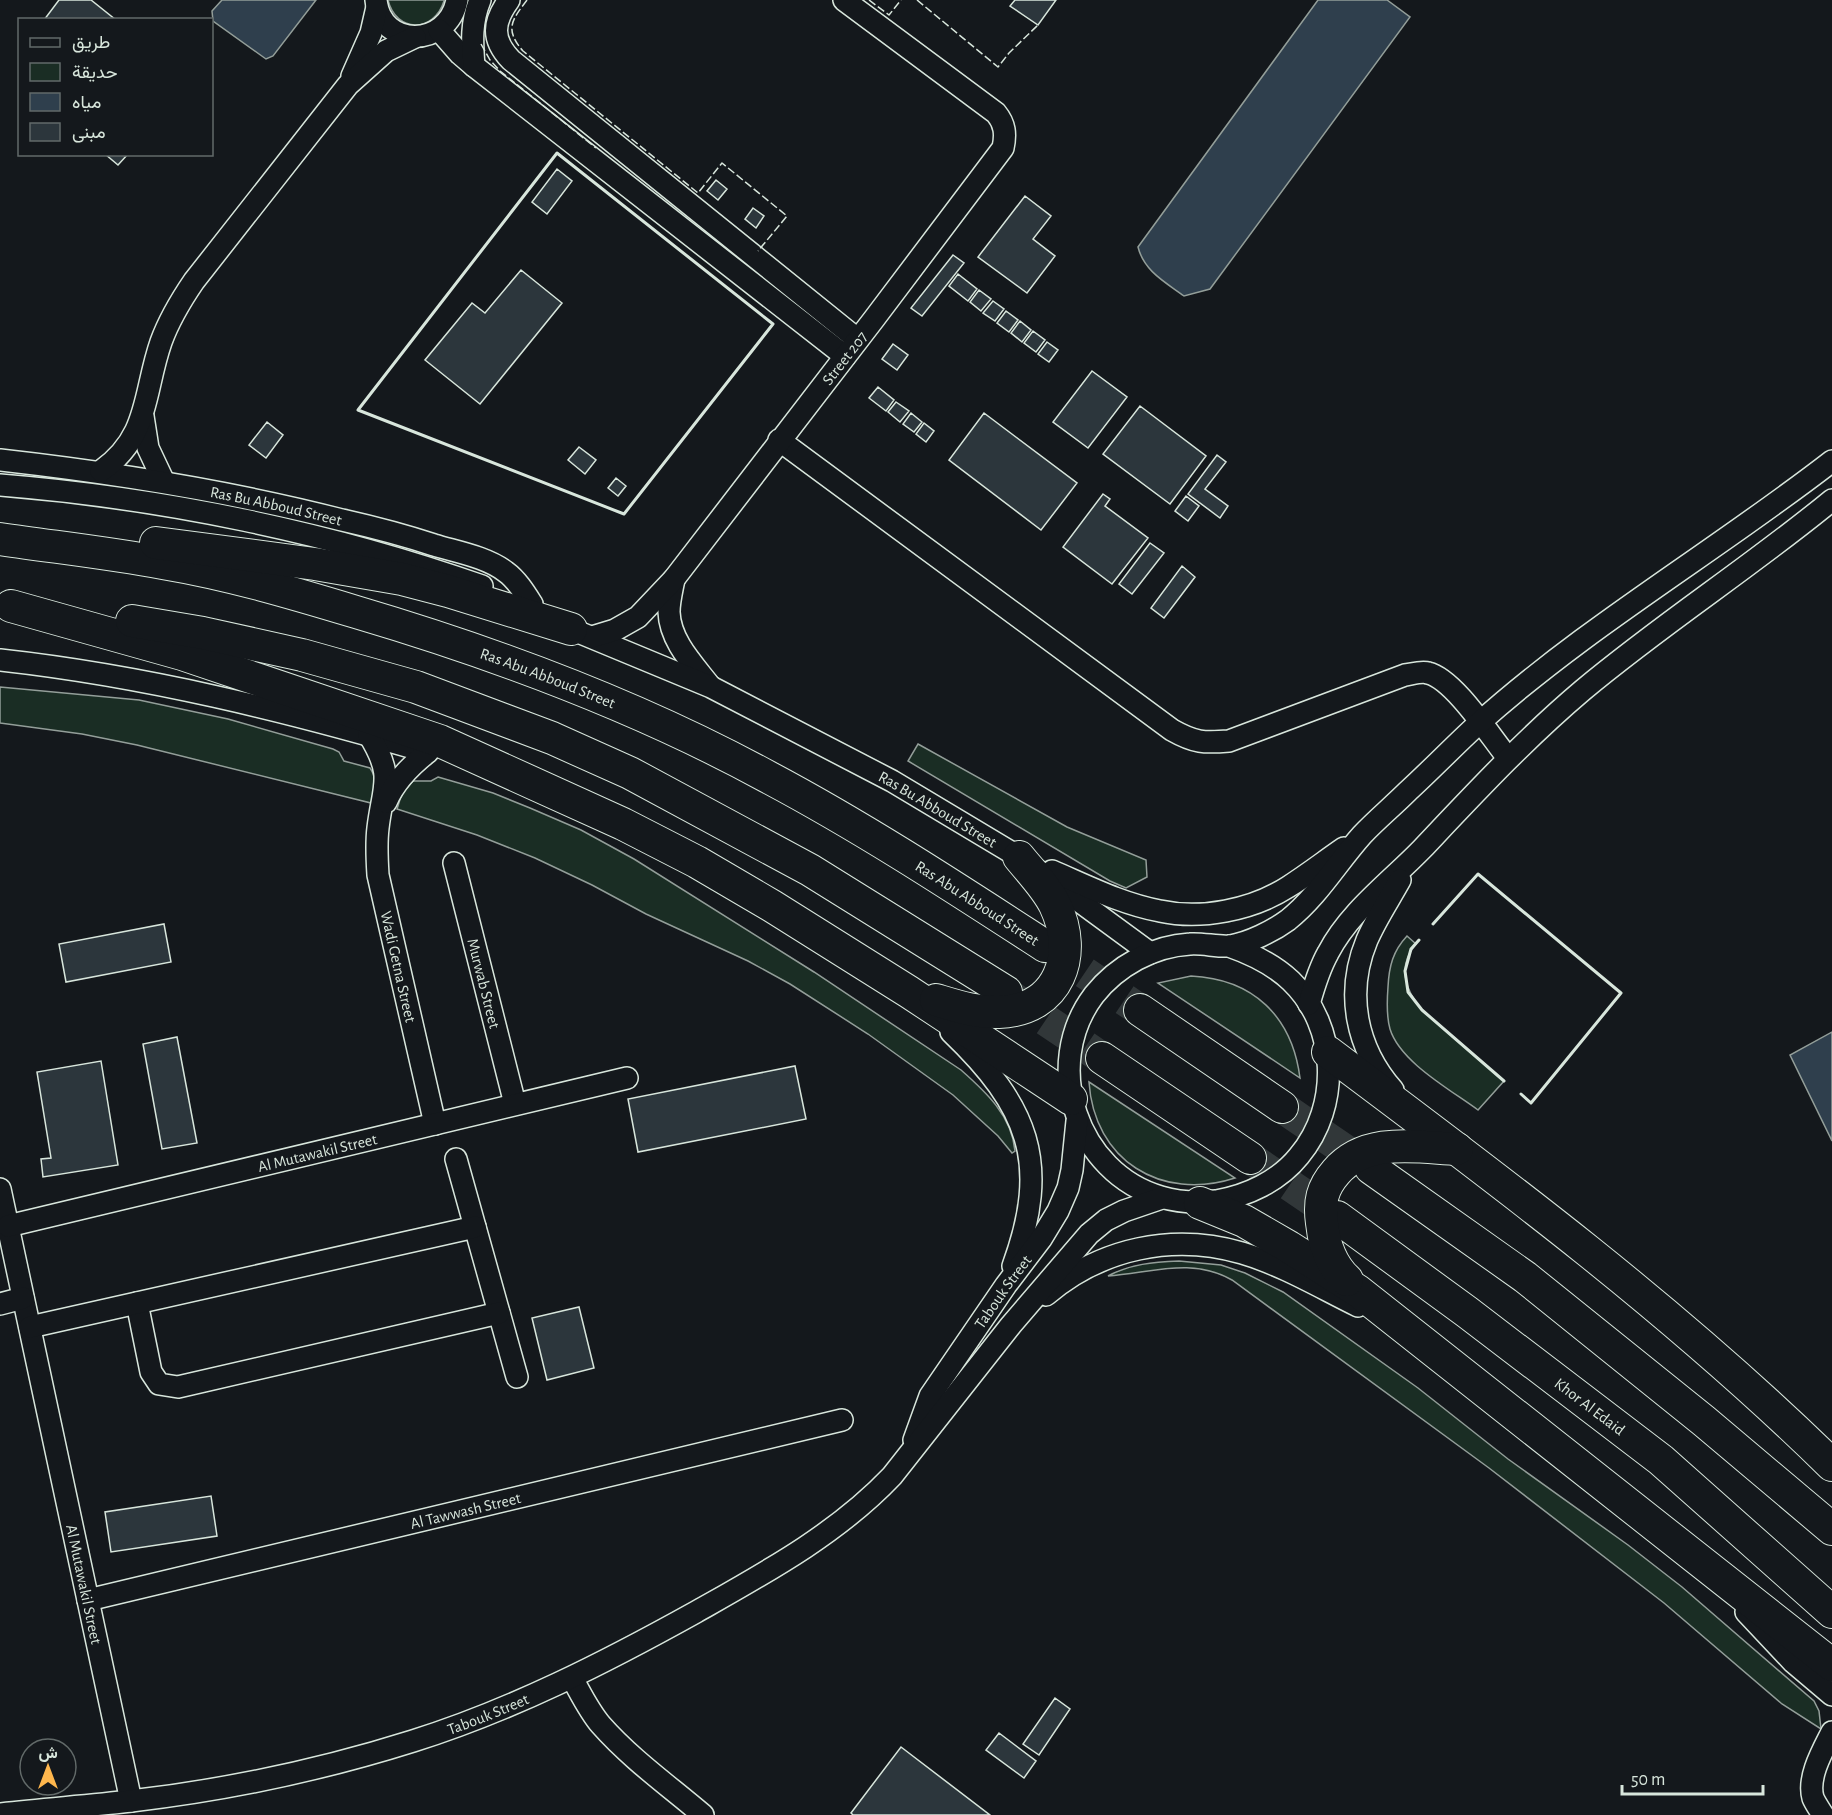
<svg xmlns="http://www.w3.org/2000/svg" width="1832" height="1815" font-family="'Alegreya Sans',Vazirmatn,sans-serif">
  <rect width="100%" height="100%" fill="#14181c"/>
  <!-- green -->
  <path fill="#1a2d24" stroke="#939e99" stroke-width="1.5" d="M 388,0 L 444,0 L 444,1 C 434,33 396,33 388,0 Z
    M 0,687 L 139,700 L 228,719 L 333,749 L 339,752 L 344,761 L 370,768 C 378,779 374,791 371,803 L 137,745 L 82,734 L 0,723 Z
    M 918,744 L 1067,827 L 1146,860 L 1147,877 L 1126,888 L 1110,881 L 908,761 Z
    M 438,777 L 493,793 L 530,808 L 581,830 L 634,859 L 814,972 L 961,1070 C 986,1092 1012,1116 1015,1151 L 1012,1153 L 998,1136 L 953,1095 L 868,1034 L 790,984 L 748,961 L 646,914 L 592,885 L 535,858 L 477,835 L 397,809 L 402,793 L 413,781 L 431,781 Z
    M 1407,936 L 1416,944 C 1397,966 1405,990 1422,1010 L 1504,1081 L 1478,1110 C 1451,1090 1400,1062 1390,1029 C 1386,1015 1387,1000 1388,987 C 1389,966 1393,951 1407,936 Z
    M 1191,976 C 1253,979 1292,1016 1300,1078 L 1158,983 Z
    M 1089,1082 L 1235,1178 C 1161,1202 1094,1160 1089,1082 Z
    M 1179,1261 L 1221,1265 L 1245,1273 L 1283,1292 L 1418,1388 L 1508,1459 L 1628,1545 L 1682,1587 L 1814,1701 L 1819,1711 L 1821,1729 L 1782,1704 L 1664,1603 L 1489,1468 L 1232,1280 C 1192,1257 1151,1273 1108,1276 C 1130,1264 1154,1262 1179,1261 Z"/>
  <!-- water -->
  <path fill="#2f3f4d" stroke="#939e99" stroke-width="1.5" d="M 222,0 L 316,0 L 273,56 L 266,59 L 213,21 L 212,11 Z
    M 1318,0 L 1387,0 L 1410,17 L 1210,289 L 1184,296 C 1165,282 1144,271 1138,247 Z
    M 1832,1032 L 1832,1141 L 1790,1055 Z"/>
  <!-- building -->
  <path fill="#2c363c" stroke="#d8e6dc" stroke-width="1.5" d="M 59,0 L 91,0 L 116,20 L 44,20 Z
    M 1015,0 L 1056,0 L 1038,25 L 1010,6 Z
    M 105,154 L 128,154 L 118,165 Z
    M 557,169 L 572,181 L 547,214 L 532,202 Z
    M 716,180 L 727,189 L 718,200 L 707,191 Z
    M 1025,196 L 1051,216 L 1033,239 L 1055,256 L 1027,293 L 978,257 Z
    M 753,208 L 764,216 L 756,228 L 745,219 Z
    M 953,255 L 964,263 L 922,316 L 911,308 Z
    M 521,270 L 562,303 L 480,404 L 425,360 L 472,303 L 485,313 Z
    M 958,274 L 977,289 L 968,301 L 949,286 Z
    M 979,290 L 991,299 L 981,311 L 970,302 Z
    M 993,301 L 1004,309 L 995,321 L 983,313 Z
    M 1006,311 L 1018,320 L 1009,332 L 997,323 Z
    M 1020,321 L 1031,330 L 1022,342 L 1011,333 Z
    M 1033,331 L 1045,340 L 1036,352 L 1024,343 Z
    M 1047,342 L 1058,350 L 1049,362 L 1038,354 Z
    M 893,344 L 908,355 L 897,370 L 882,359 Z
    M 1092,371 L 1127,397 L 1088,448 L 1053,422 Z
    M 878,387 L 894,400 L 886,411 L 869,398 Z
    M 896,402 L 909,411 L 900,422 L 888,412 Z
    M 1140,406 L 1206,456 L 1170,504 L 1103,454 Z
    M 911,413 L 922,422 L 914,432 L 903,424 Z
    M 984,413 L 1077,483 L 1041,530 L 949,460 Z
    M 267,422 L 283,435 L 266,458 L 249,445 Z
    M 924,423 L 934,431 L 926,442 L 916,434 Z
    M 579,447 L 596,460 L 585,474 L 568,460 Z
    M 1217,455 L 1226,462 L 1205,489 L 1228,506 L 1220,518 L 1188,494 Z
    M 616,478 L 626,486 L 618,496 L 608,488 Z
    M 1103,494 L 1110,499 L 1105,506 L 1148,538 L 1112,584 L 1063,547 Z
    M 1186,496 L 1199,506 L 1188,521 L 1175,511 Z
    M 1150,543 L 1164,553 L 1132,594 L 1119,584 Z
    M 1182,566 L 1195,577 L 1164,618 L 1151,608 Z
    M 164,924 L 171,962 L 66,982 L 59,944 Z
    M 177,1037 L 197,1143 L 162,1149 L 143,1044 Z
    M 101,1061 L 118,1165 L 43,1177 L 41,1159 L 51,1158 L 37,1072 Z
    M 795,1066 L 806,1119 L 638,1152 L 628,1099 Z
    M 579,1307 L 594,1368 L 547,1380 L 532,1318 Z
    M 211,1496 L 217,1536 L 111,1552 L 105,1512 Z
    M 1055,1698 L 1070,1709 L 1039,1755 L 1023,1744 Z
    M 999,1733 L 1036,1761 L 1024,1778 L 986,1750 Z
    M 901,1747 L 990,1815 L 853,1815 L 851,1813 Z"/>
  <g fill="none" stroke-linecap="round" stroke-linejoin="round">
    <!-- highway-tunnel -->
    <path stroke="#313739" stroke-width="32" stroke-dasharray="32 16" stroke-linecap="butt" d="M 1045,946 L 1140,1010
      M 1006,993 L 1102,1058
      M 1282,1107 L 1371,1168
      M 1250,1158 L 1337,1217"/>
    <!-- minor casing -->
    <g stroke="#d8e6dc" stroke-width="24">
      <g id="minor">
        <path d="M 376,0 C 381,49 448,48 457,0"/>
        <path d="M 509,0 C 493,22 491,39 511,60 L 857,339"/>
        <path d="M 439,30 L 460,54 L 474,66 L 845,356"/>
        <path d="M 474,66 C 472,42 471,22 480,0"/>
        <path d="M 352,76 L 371,33 L 377,7"/>
        <path d="M 143,416 L 148,448 L 164,482"/>
        <path d="M 779,440 L 1172,730 C 1195,743 1204,743 1229,741 L 1405,675 C 1412,674 1422,671 1428,673 C 1454,679 1490,736 1508,758"/>
        <path id="s1" d="M 0,460 C 115,473 229,491 342,520 C 373,527 404,535 434,545 C 457,552 487,557 506,572 C 517,580 525,593 532,604"/>
        <path d="M 101,471 C 150,436 143,394 161,342 C 169,320 181,300 194,281 L 348,85 L 386,51 L 415,37"/>
        <path d="M 0,485 C 162,498 329,532 482,586"/>
        <path d="M 674,579 C 672,590 669,601 669,612 C 670,641 693,664 710,686"/>
        <path id="s2" d="M 559,622 L 571,629 L 711,687 L 892,781 L 1019,857 L 1150,953"/>
        <path id="s3" d="M 592,637 L 615,630 L 638,617 L 674,579 L 874,319 L 1003,148 C 1006,134 1005,124 996,113 L 844,0"/>
        <path d="M 0,660 C 145,676 288,711 427,752"/>
        <path id="s4" d="M 369,735 C 395,777 383,785 378,828 C 376,844 377,859 378,875 L 435,1124"/>
        <path d="M 386,802 C 395,781 410,766 428,752"/>
        <path id="s5" d="M 454,863 L 515,1104"/>
        <path d="M 1052,871 C 1087,886 1122,904 1160,911 C 1201,920 1252,910 1288,887 C 1307,875 1325,861 1344,848"/>
        <path d="M 1229,946 C 1252,954 1273,964 1291,981 C 1338,1026 1341,1106 1299,1156 C 1279,1181 1247,1196 1216,1201 C 1198,1203 1178,1202 1161,1197 C 1077,1173 1041,1065 1094,995 C 1117,966 1153,946 1190,944 C 1203,943 1217,947 1230,946 C 1249,943 1273,931 1288,920 C 1318,896 1337,863 1362,835 C 1376,820 1393,806 1408,791 C 1432,769 1454,746 1478,724 C 1587,626 1716,551 1832,461"/>
        <path d="M 1309,1004 C 1314,986 1319,969 1328,953 C 1350,911 1390,882 1422,849 C 1474,794 1525,739 1583,690 C 1663,623 1752,566 1832,500"/>
        <path d="M 951,1032 C 1028,1106 1051,1162 1013,1266"/>
        <path d="M 1393,1090 C 1356,1048 1345,993 1367,940 C 1376,919 1389,900 1400,880"/>
        <path d="M 456,1159 L 517,1377"/>
        <path id="s6" d="M 0,1189 L 131,1801"/>
        <path id="s7" d="M 8,1226 L 627,1078"/>
        <path d="M 1046,1295 C 1101,1248 1173,1233 1242,1253 C 1283,1265 1321,1288 1358,1306"/>
        <path d="M 137,1303 L 151,1372 L 159,1384 L 178,1387 L 499,1313"/>
        <path d="M 0,1304 L 23,1298"/>
        <path d="M 30,1327 L 475,1227"/>
        <path id="s8" d="M 914,1440 L 930,1396 L 1006,1285 L 1041,1239 L 1058,1211 L 1068,1188 L 1072,1170 L 1077,1121"/>
        <path id="s9" d="M 88,1600 L 842,1420"/>
        <path d="M 1746,1612 L 1793,1662 L 1832,1695"/>
        <path d="M 572,1678 C 581,1694 589,1711 601,1725 C 631,1759 669,1786 703,1815"/>
        <path id="s10" d="M 0,1814 C 44,1809 88,1806 131,1801 C 226,1790 321,1770 413,1741 C 512,1710 606,1662 696,1612 C 765,1573 837,1534 892,1476 L 1011,1325 L 1089,1234 L 1106,1220 L 1124,1211 L 1162,1198"/>
        <path d="M 1823,1815 C 1820,1810 1815,1803 1813,1798 C 1807,1777 1823,1750 1832,1732"/>
      </g>
    </g>
    <!-- highway casing -->
    <g stroke="#d8e6dc" stroke-width="34">
      <g id="highway">
        <path id="s11" d="M 0,539 C 54,547 109,553 163,563 C 229,574 293,593 356,612 C 498,654 638,706 768,777 C 864,828 954,887 1045,946"/>
        <path d="M 156,543 L 315,564 L 402,579 L 448,591 L 571,629"/>
        <path d="M 11,606 L 182,654 L 440,741 L 623,824 L 697,862 L 772,906 L 909,992 L 1071,1099"/>
        <path d="M 132,621 L 203,633 L 302,655 L 416,687 L 552,738 L 630,773 L 810,870 L 1006,992"/>
        <path d="M 936,1000 C 956,1006 977,1013 999,1012 C 1059,1010 1079,955 1055,905 C 1046,887 1031,872 1019,857"/>
        <path d="M 1140,1010 L 1282,1107"/>
        <path d="M 1328,1052 C 1502,1182 1677,1313 1832,1465"/>
        <path d="M 1102,1058 L 1250,1158"/>
        <path d="M 1371,1168 L 1525,1277 L 1704,1421 L 1832,1529"/>
        <path d="M 1200,1203 L 1244,1221 L 1289,1247 L 1358,1291 L 1832,1665"/>
        <path id="s12" d="M 1337,1217 L 1467,1312 L 1661,1460 L 1832,1612"/>
        <path d="M 1347,1280 C 1331,1265 1324,1244 1322,1223 C 1319,1202 1322,1188 1336,1172 C 1366,1137 1415,1147 1457,1149"/>
      </g>
    </g>
    <!-- minor -->
    <use href="#minor" stroke="#14181c" stroke-width="21"/>
    <!-- highway -->
    <use href="#highway" stroke="#14181c" stroke-width="32"/>
    <!-- fence -->
    <path stroke="#d8e6dc" stroke-width="1.5" stroke-dasharray="8 3" stroke-linecap="butt" d="M 527,0 C 512,20 504,29 523,51 L 698,193 L 722,163 L 787,216 L 758,251
      M 869,0 L 889,15 L 901,0
      M 917,0 L 998,67 L 1009,53 L 1038,25
      M 481,44 L 490,60 L 500,71 L 596,148"/>
    <!-- wall -->
    <path stroke="#d8e6dc" stroke-width="3" d="M 557,153 L 773,324 L 624,514 L 358,410 Z
      M 1433,924 L 1478,874 L 1621,993 L 1531,1103 L 1521,1094
      M 1419,940 L 1411,949 L 1405,971 L 1408,992 L 1422,1010 L 1504,1081"/>
  </g>
  <g text-anchor="middle" stroke-width="4.5" stroke-linejoin="round" paint-order="stroke">
    <!-- street labels -->
    <g font-size="16" fill="#d8e6dc" stroke="#14181c">
      <text dy="6" stroke="none"><textPath href="#s3" startOffset="382">Street 207</textPath></text>
      <text dy="6" stroke="none"><textPath href="#s1" startOffset="280">Ras Bu Abboud Street</textPath></text>
      <text dy="6" stroke="none"><textPath href="#s11" startOffset="567">Ras Abu Abboud Street</textPath></text>
      <text dy="6" stroke="none"><textPath href="#s2" startOffset="423">Ras Bu Abboud Street</textPath></text>
      <text dy="6" stroke="none"><textPath href="#s11" startOffset="1053">Ras Abu Abboud Street</textPath></text>
      <text dy="6" stroke="none"><textPath href="#s4" startOffset="238">Wadi Getna Street</textPath></text>
      <text dy="6" stroke="none"><textPath href="#s5" startOffset="124">Murwab Street</textPath></text>
      <text dy="6" stroke="none"><textPath href="#s7" startOffset="318">Al Mutawakil Street</textPath></text>
      <text dy="6" stroke="none"><textPath href="#s8" startOffset="174">Tabouk Street</textPath></text>
      <text dy="6" stroke="none"><textPath href="#s12" startOffset="316">Khor Al Edaid</textPath></text>
      <text dy="6" stroke="none"><textPath href="#s9" startOffset="388">Al Tawwash Street</textPath></text>
      <text dy="6" stroke="none"><textPath href="#s6" startOffset="404">Al Mutawakil Street</textPath></text>
      <text dy="6" stroke="none"><textPath href="#s10" startOffset="500">Tabouk Street</textPath></text>
    </g>
  </g>
  <!-- legend -->
  <rect x="18" y="18" width="195" height="138" fill="#14181c" stroke="#626a69" stroke-width="1.5"/>
  <rect x="30" y="38" width="30" height="9" fill="#14181c" stroke="#626a69" stroke-width="1.5"/>
  <text x="72" y="48" font-size="18" fill="#d8e6dc">طريق</text>
  <rect x="30" y="63" width="30" height="18" fill="#1a2d24" stroke="#626a69" stroke-width="1.5"/>
  <text x="72" y="78" font-size="18" fill="#d8e6dc">حديقة</text>
  <rect x="30" y="93" width="30" height="18" fill="#2f3f4d" stroke="#626a69" stroke-width="1.5"/>
  <text x="72" y="108" font-size="18" fill="#d8e6dc">مياه</text>
  <rect x="30" y="123" width="30" height="18" fill="#2c363c" stroke="#626a69" stroke-width="1.5"/>
  <text x="72" y="138" font-size="18" fill="#d8e6dc">مبنى</text>
  <!-- north arrow -->
  <g transform="translate(48 1767)"><circle r="28" fill="#14181c" stroke="#626a69" stroke-width="1.5"/>
  <path d="M0-4.5L10 22L0 15L-10 22Z" fill="#ffb74d"/>
  <text y="-9" font-size="16" font-weight="bold" text-anchor="middle" fill="#d8e6dc">ش</text>
  </g>
  <!-- scale -->
  <path d="M1622 1785v9h141v-9" fill="none" stroke="#d8e6dc" stroke-width="3"/>
  <text x="1631" y="1785" font-size="18" fill="#d8e6dc" stroke="#14181c" stroke-width="4.5" paint-order="stroke">50 m</text>
</svg>
